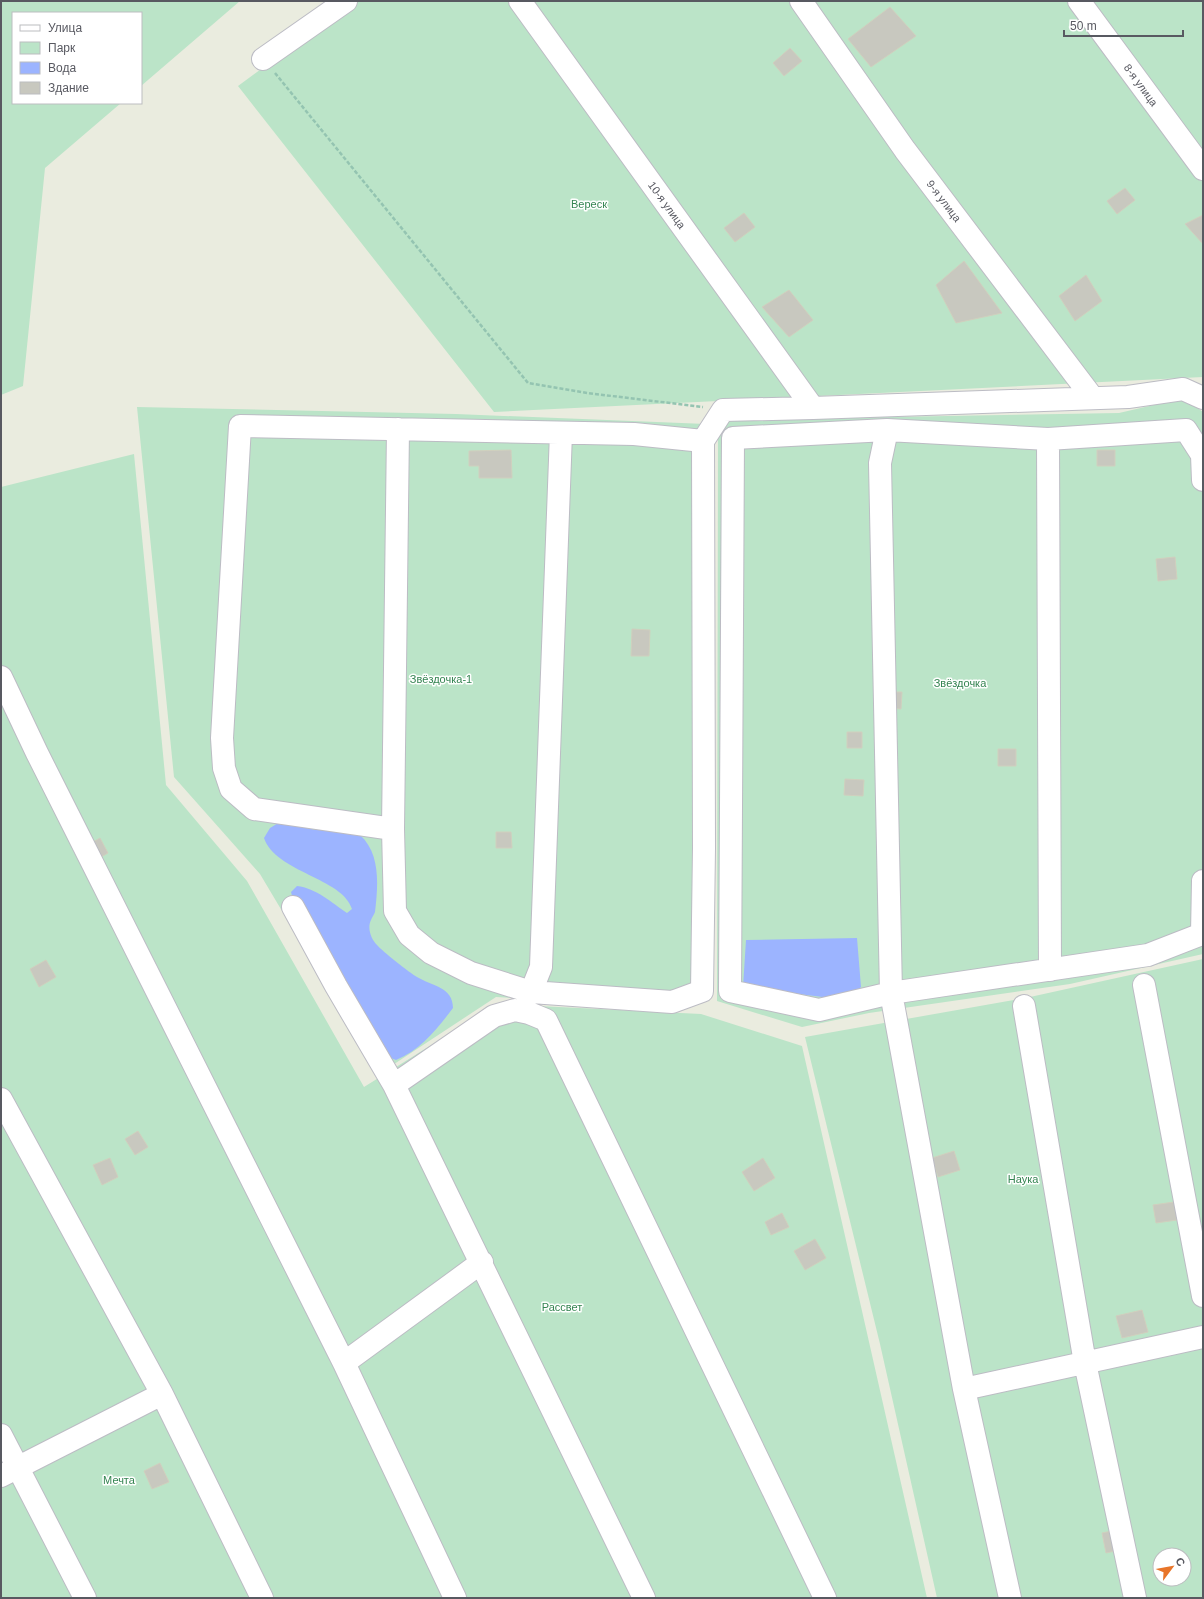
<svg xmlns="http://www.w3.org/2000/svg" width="1204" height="1599" font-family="Helvetica,sans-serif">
  <rect width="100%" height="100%" fill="#eaecdf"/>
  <!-- green -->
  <path fill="#bbe4c8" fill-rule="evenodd" d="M 1,1 L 240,1 L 141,86 L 141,13 L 13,13 L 13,103 L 121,103 L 45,168 L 23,386 L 1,395 Z
    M 353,1 L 1203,1 L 1203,377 L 494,412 L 238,86 Z
    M 1184,398 L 1203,412 L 1203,954 L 1070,984 L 869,1013 L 802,1027 L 717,1001 L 718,420 L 1119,413 Z
    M 137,407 L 456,414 L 706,424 L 704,998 L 678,1007 L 496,997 L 379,1074 L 260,874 L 174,777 Z
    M 134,454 L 166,785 L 247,881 L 364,1087 L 497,1004 L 701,1014 L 802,1046 L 927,1598 L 1,1598 L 1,487 Z
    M 1203,959 L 1203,1598 L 937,1598 L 880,1344 L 805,1037 L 1030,997 ZM 1160,1555 L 1184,1555 L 1184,1579 L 1160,1579 Z"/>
  <!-- water -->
  <path fill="#9cb4ff" d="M 280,822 C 293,824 305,829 319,830 C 331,830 350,825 360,835 C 381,854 378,886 375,912 C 374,915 372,917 371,920 C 367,928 371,939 377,945 C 382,951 410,973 417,977 C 432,986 453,987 453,1008 C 437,1029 421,1050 396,1060 L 388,1057 L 294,903 L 291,892 L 297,886 C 316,888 332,903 347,913 L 352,909 C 343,878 275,872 264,838 L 270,828 Z
    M 857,938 L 861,987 L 847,1000 L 743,987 L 746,940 Z"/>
  <!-- building -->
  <path fill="#c8c8bf" stroke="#d0d0be" d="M 890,7 L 916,36 L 871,67 L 848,39 Z
    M 790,48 L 802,61 L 784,76 L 773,63 Z
    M 1125,188 L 1135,200 L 1117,214 L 1107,201 Z
    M 744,213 L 755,227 L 735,242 L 724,228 Z
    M 1203,215 L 1203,244 L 1185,224 Z
    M 964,261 L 1002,313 L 956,323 L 936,285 Z
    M 1086,275 L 1102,301 L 1075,321 L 1059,296 Z
    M 789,290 L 813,320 L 789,337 L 762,307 Z
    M 511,450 L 512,478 L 479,478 L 479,466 L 469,466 L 469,451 Z
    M 1097,450 L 1115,450 L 1115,466 L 1097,466 Z
    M 1175,557 L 1177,579 L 1158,581 L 1156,559 Z
    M 632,629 L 650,630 L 649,656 L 631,656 Z
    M 889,692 L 902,692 L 901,709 L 889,708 Z
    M 847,732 L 862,732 L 862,748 L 847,748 Z
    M 998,749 L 1016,749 L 1016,766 L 998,766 Z
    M 845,779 L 864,780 L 863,796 L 844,795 Z
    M 496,832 L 511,832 L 512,848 L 496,848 Z
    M 100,838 L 108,853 L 94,861 L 86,846 Z
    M 46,960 L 56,977 L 39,987 L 30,969 Z
    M 138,1131 L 148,1147 L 135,1155 L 125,1139 Z
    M 954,1151 L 960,1170 L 938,1177 L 932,1158 Z
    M 110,1158 L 118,1177 L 102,1185 L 93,1165 Z
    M 763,1158 L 775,1178 L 754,1191 L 742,1172 Z
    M 1181,1201 L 1184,1219 L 1156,1223 L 1153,1205 Z
    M 782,1213 L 789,1227 L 771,1235 L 765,1222 Z
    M 815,1239 L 826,1258 L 805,1270 L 794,1251 Z
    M 1142,1310 L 1148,1332 L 1122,1338 L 1116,1316 Z
    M 160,1463 L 169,1482 L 152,1489 L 144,1471 Z
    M 1121,1529 L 1125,1549 L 1106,1553 L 1102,1533 Z"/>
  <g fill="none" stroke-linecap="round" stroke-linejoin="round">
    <!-- minor casing -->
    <g stroke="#bcbcc4" stroke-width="24">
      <path id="minor" d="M 520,1 L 813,408
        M 801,1 L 905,150 L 1092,397
        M 1079,1 L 1203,169
        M 263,59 L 346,1
        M 398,429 L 393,829 L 395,911 L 409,935 L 431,953 L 471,973 L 531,992 L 672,1002 L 702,991 L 704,848 L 703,441 L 723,410 L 813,408 L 1128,397 L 1183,389 L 1203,398
        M 887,430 L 880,463 L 891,993 L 964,1389 L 1010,1598
        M 1048,439 L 1050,970
        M 1203,480 L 1202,455 L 1186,430 L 1048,439 L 887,430 L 733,438 L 730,991 L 819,1010 L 891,993 L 1148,955 L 1202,934 L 1203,881
        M 1,677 L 37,753 L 344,1363 L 455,1598
        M 393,829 L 254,809 L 231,789 L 224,768 L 222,738 L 240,426 L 634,434 L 703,441
        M 293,907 L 336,986 L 394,1085 L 644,1598
        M 1144,985 L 1203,1296
        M 531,992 L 541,967 L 561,433
        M 1024,1006 L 1085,1363 L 1135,1598
        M 394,1085 L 494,1016 L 515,1010 L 529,1013 L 546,1020 L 825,1598
        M 1,1099 L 162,1394 L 262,1598
        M 344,1363 L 482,1262
        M 964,1389 L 1203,1337
        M 1,1435 L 85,1598
        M 1,1476 L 162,1394"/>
    </g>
    <!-- path -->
    <path stroke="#94c4b1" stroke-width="2.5" stroke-dasharray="4 2" stroke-linecap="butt" d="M 275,73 L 528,383 L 587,393 L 703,407"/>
    <!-- minor -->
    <use href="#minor" stroke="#fff" stroke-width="22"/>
  </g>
  <g text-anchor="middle" stroke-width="3" stroke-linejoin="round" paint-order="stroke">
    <!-- street labels -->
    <g font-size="11" fill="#585961" stroke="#fff">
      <text transform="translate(1141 85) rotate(54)" y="4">8-я улица</text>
      <text transform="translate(944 201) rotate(53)" y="4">9-я улица</text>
      <text transform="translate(667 205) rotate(54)" y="4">10-я улица</text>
    </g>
    <!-- park labels -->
    <g font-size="11" fill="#348451" stroke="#fff">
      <text x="589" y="208">Вереск</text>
      <text x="441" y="683">Звёздочка-1</text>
      <text x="960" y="687">Звёздочка</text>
      <text x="1023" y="1183">Наука</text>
      <text x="562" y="1311">Рассвет</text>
      <text x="119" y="1484">Мечта</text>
    </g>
  </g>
  <!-- border -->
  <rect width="1204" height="1599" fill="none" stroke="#585961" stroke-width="4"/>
  <!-- legend -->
  <rect x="12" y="12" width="130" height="92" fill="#ffffff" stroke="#bcbdc0"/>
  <rect x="20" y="25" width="20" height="6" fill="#ffffff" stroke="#bcbdc0"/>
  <text x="48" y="32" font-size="12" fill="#585961">Улица</text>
  <rect x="20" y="42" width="20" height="12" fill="#bbe4c8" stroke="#bcbdc0"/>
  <text x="48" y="52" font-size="12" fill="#585961">Парк</text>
  <rect x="20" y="62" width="20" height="12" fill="#9cb4ff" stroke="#bcbdc0"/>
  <text x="48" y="72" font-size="12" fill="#585961">Вода</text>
  <rect x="20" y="82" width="20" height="12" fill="#c8c8bf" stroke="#bcbdc0"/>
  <text x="48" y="92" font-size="12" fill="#585961">Здание</text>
  <!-- north arrow -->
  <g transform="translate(1172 1567) rotate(58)"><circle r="19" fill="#ffffff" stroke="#bcbdc0"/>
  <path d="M0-3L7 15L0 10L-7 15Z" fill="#e87529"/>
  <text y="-6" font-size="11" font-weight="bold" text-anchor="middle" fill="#585961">С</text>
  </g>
  <!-- scale -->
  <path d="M1064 30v6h119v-6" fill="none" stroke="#585961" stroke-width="2"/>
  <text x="1070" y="30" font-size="12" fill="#585961" stroke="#ffffff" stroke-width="3" paint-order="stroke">50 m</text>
</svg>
